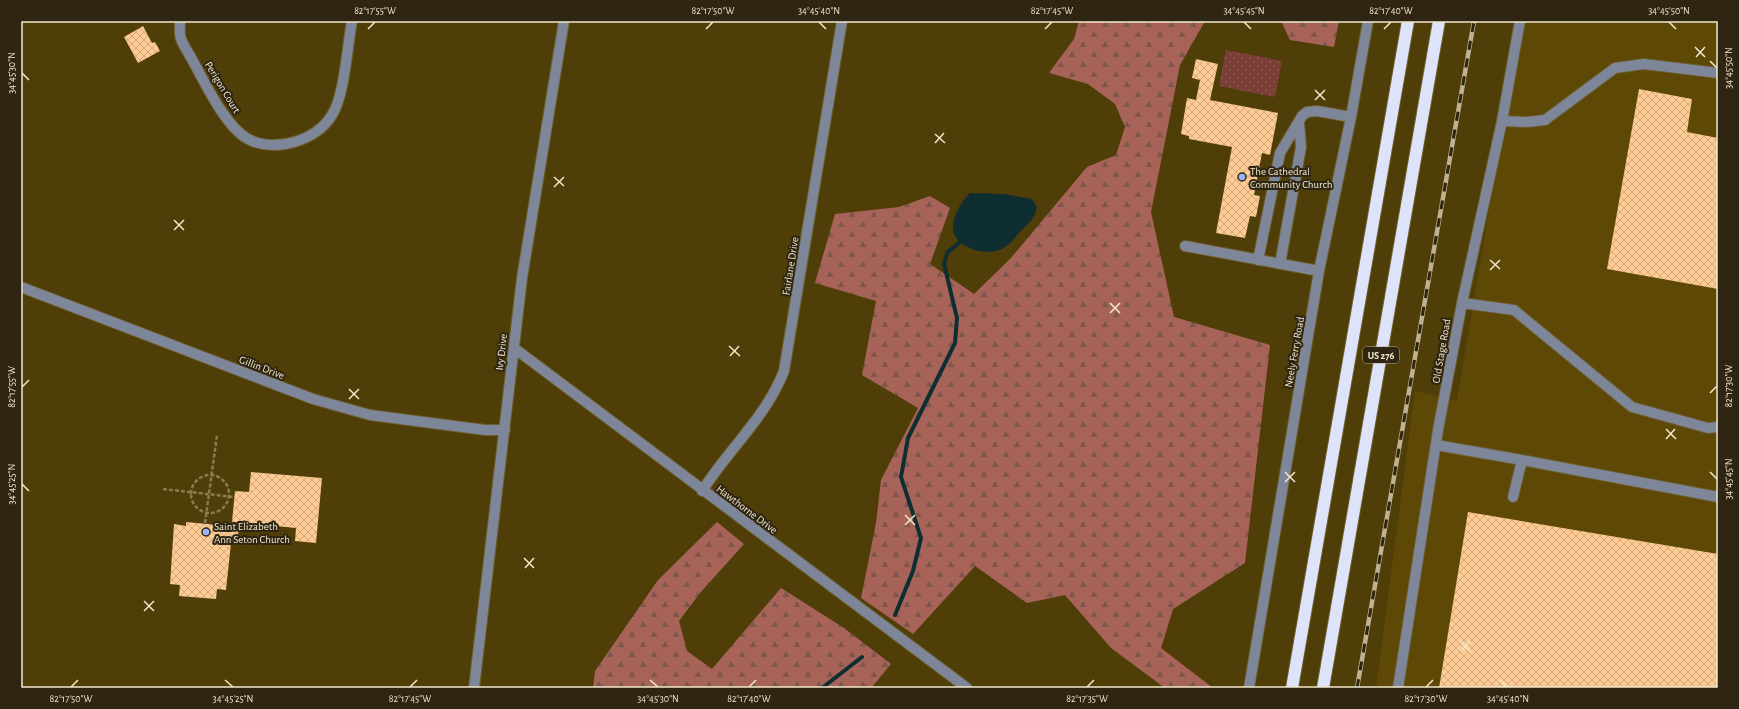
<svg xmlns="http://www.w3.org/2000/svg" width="1739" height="709" font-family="'Alegreya Sans',sans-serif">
  <defs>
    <pattern id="forest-firs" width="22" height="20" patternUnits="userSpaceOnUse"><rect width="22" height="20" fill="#a86358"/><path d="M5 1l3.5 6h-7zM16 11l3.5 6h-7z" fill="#7d564c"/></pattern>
    <pattern id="park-dots" width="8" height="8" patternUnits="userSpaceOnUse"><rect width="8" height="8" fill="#7a3e36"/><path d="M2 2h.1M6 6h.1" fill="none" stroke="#8d5a52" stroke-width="1.8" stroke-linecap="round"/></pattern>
    <pattern id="building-cross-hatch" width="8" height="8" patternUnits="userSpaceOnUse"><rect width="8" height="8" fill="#fdcb93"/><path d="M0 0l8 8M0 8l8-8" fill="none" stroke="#d0aa7e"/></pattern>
  </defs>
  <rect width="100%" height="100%" fill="#503e08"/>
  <!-- built -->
  <path fill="#5d4805" d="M 1521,21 L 1718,21 L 1718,688 L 1376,688 L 1415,391 L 1457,400 Z"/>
  <!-- forest -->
  <path fill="url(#forest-firs)" d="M 1079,21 L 1205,21 L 1180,65 L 1151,212 L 1174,317 L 1270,345 L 1245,563 L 1173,609 L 1161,648 L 1213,688 L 1165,688 L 1111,648 L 1065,595 L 1027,603 L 975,566 L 913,634 L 861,598 L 876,523 L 881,480 L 918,408 L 862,375 L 876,301 L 815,283 L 835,214 L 899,207 L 930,196 L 950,208 L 930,264 L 974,294 L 1011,258 L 1087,167 L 1116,155 L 1125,127 L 1115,104 L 1088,84 L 1049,73 L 1074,39 Z
    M 1281,21 L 1339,21 L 1334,47 L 1290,40 Z
    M 717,522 L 744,544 L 700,593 L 679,621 L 687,651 L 712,669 L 781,588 L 844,628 L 891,664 L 871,688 L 593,688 L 595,671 L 658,580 Z"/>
  <!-- park -->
  <path fill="url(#park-dots)" d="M 1226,50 L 1282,61 L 1275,97 L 1219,86 Z"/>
  <!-- water -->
  <path fill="#0f2e32" d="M 970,193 L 1004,194 L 1032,199 L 1037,207 C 1035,218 1028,224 1020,232 C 1016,236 1011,244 1005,247 C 991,257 962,251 954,234 C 949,222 961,201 970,193 Z"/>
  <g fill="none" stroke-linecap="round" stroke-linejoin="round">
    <!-- stream -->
    <path stroke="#0f2e32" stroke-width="4" d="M 895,615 L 913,571 L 921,538 L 901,477 L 908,438 L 955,343 L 957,318 L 944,264 L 947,253 L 960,242
      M 822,688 L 862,657"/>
  </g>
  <!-- building -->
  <path fill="url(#building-cross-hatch)" d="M 143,26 L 152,43 L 155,42 L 160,51 L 138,63 L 124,37 Z
    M 1196,59 L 1218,64 L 1210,100 L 1278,113 L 1270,155 L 1262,153 L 1254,195 L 1260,196 L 1256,217 L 1250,216 L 1245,238 L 1216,233 L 1232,147 L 1189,139 L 1189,136 L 1181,134 L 1187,98 L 1196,100 L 1200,80 L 1192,78 Z
    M 1639,89 L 1692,99 L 1687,132 L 1718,138 L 1718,289 L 1607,269 Z
    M 251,472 L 322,478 L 316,543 L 295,541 L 296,528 L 232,522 L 235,491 L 249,492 Z
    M 1468,512 L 1718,554 L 1718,688 L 1439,688 Z
    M 186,522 L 239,527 L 237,544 L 231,543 L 226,590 L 217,589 L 216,599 L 179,596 L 180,585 L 170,584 L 174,524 L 186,526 Z"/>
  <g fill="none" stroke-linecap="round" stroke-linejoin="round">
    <!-- minor casing -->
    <g stroke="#6d5d2c" stroke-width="12">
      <path id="minor" d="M 180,21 C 180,26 179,34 181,39 C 184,47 190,55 194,63 C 206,85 226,127 248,139 C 275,153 316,141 332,115 C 345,94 347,47 352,21
        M 1502,121 L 1527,122 L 1545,120 L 1615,68 L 1644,64 L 1718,73
        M 1185,246 L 1319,271
        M 1258,260 L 1280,153 L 1302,116 L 1307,112 L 1317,111 L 1351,117
        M 1280,264 L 1301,147 L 1299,123
        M 21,287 L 313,399 L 370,415 L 485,430 L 505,430
        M 1462,303 L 1514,310 L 1632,407 L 1708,428 L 1718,427
        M 514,348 L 967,688
        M 1436,445 L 1522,460 L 1513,497
        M 1522,460 L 1718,497
        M 702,491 C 728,450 766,417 784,371 L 842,21
        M 474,688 L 522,278 L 564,21
        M 1249,688 L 1319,271 L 1351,117 L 1368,21
        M 1398,688 L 1438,430 L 1462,303 L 1502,121 L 1520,21"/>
    </g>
    <!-- highway casing -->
    <g stroke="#6d5d2c" stroke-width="14">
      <path id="highway" d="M 1292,688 L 1408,21
        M 1323,688 L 1439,21"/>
    </g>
    <!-- path -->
    <path stroke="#8b7c50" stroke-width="2.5" stroke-dasharray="4 2" stroke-linecap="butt" d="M191 494a19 19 0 1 1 38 0a19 19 0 1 1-38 0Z
      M 163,489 L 234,497
      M 205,523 L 217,435"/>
    <!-- minor -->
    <use href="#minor" stroke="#7e869a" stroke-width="10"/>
    <!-- highway -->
    <use href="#highway" stroke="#dde4f9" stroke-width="12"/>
    <!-- rail casing -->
    <g stroke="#bfb28f" stroke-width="4.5">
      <path id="rail" d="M 1357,688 L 1474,21"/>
    </g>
    <!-- rail -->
    <use href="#rail" stroke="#2e2612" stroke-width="3" stroke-dasharray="9" stroke-linecap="butt"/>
  </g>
  <!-- ticks -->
  <path fill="none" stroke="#f2e8ce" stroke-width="1.5" d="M 819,22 L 826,29M 1244,22 L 1251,29M 1669,22 L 1676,29M 368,29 L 375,22M 706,29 L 713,22M 1045,29 L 1052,22M 1384,29 L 1391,22M 1695,47 L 1705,57M 1696,57 L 1705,47M 1710,61 L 1717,68M 22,73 L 29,80M 1315,90 L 1325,100M 1315,100 L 1325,90M 935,134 L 945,143M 935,143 L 944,133M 554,177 L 564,186M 554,187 L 564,177M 174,220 L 184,230M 174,230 L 184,220M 1490,260 L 1500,269M 1490,270 L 1500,260M 1110,303 L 1120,313M 1110,313 L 1120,303M 729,346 L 740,356M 730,356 L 739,346M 22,387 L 29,380M 349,389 L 359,399M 1710,393 L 1717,386M 349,399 L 359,389M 1666,429 L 1676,439M 1666,439 L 1675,429M 1285,472 L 1295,482M 1710,472 L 1717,479M 1285,482 L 1295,472M 22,484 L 29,491M 905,515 L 915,525M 905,525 L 915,515M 524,558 L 534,568M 525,568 L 534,558M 144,601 L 154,611M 144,611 L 154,601M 1460,641 L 1470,651M 1461,651 L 1470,641M 225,680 L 233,687M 650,680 L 658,687M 1500,680 L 1508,687M 71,687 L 78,680M 410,687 L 417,680M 749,687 L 756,680M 1087,687 L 1094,680M 1426,687 L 1433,680"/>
  <!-- markers -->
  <g fill="#9bb4fd" stroke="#2e2612" stroke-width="1.5">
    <circle cx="1242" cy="177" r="4"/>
    <circle cx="206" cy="532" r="4"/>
  </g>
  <g text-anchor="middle" stroke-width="4" stroke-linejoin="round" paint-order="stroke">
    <!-- shield labels -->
    <rect fill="#2e2612" stroke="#b7ae96" stroke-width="1" x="1363" y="347" width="36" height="16" rx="3"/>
    <g font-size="10" font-weight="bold" fill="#f2e8ce">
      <text x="1381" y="359">US 276</text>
    </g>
    <!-- street labels -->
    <g font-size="11" fill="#f2e8ce" stroke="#2e2612">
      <text transform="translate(223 87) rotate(59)" y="4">Perigon Court</text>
      <text transform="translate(790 266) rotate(-81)" y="4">Fairlane Drive</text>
      <text transform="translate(1441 351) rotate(-80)" y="4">Old Stage Road</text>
      <text transform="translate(501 352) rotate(-83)" y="4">Ivy Drive</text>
      <text transform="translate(1294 352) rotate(-80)" y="4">Neely Ferry Road</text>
      <text transform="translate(262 367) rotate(21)" y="4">Gillin Drive</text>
      <text transform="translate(747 509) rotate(37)" y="4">Hawthorne Drive</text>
    </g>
    <!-- poi labels -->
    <g font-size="11" fill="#f2e8ce" stroke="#2e2612" text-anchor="start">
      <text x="1250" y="175">The Cathedral<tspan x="1250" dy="13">Community Church</tspan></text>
      <text x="214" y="530">Saint Elizabeth<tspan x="214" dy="13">Ann Seton Church</tspan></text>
    </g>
  </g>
  <!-- border -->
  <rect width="1739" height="709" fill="none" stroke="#2e2612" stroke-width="44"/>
  <rect x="22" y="22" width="1695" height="665" fill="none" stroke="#f2e8ce" stroke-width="1.5"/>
  <g font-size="10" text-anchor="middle" fill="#f2e8ce">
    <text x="375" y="14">82°17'55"W</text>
    <text x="713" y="14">82°17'50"W</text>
    <text x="819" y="14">34°45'40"N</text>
    <text x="1052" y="14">82°17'45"W</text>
    <text x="1244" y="14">34°45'45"N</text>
    <text x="1391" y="14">82°17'40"W</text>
    <text x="1669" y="14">34°45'50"N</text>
    <text transform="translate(1728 68) rotate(-90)" y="4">34°45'50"N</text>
    <text transform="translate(11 73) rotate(-90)" y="4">34°45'30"N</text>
    <text transform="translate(1728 386) rotate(-90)" y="4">82°17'30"W</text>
    <text transform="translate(11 387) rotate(-90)" y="4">82°17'55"W</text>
    <text transform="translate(1728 479) rotate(-90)" y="4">34°45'45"N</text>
    <text transform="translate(11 484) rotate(-90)" y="4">34°45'25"N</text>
    <text x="71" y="702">82°17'50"W</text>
    <text x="233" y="702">34°45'25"N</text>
    <text x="410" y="702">82°17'45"W</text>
    <text x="658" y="702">34°45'30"N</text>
    <text x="749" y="702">82°17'40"W</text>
    <text x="1087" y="702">82°17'35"W</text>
    <text x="1426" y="702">82°17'30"W</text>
    <text x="1508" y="702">34°45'40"N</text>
  </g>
</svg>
